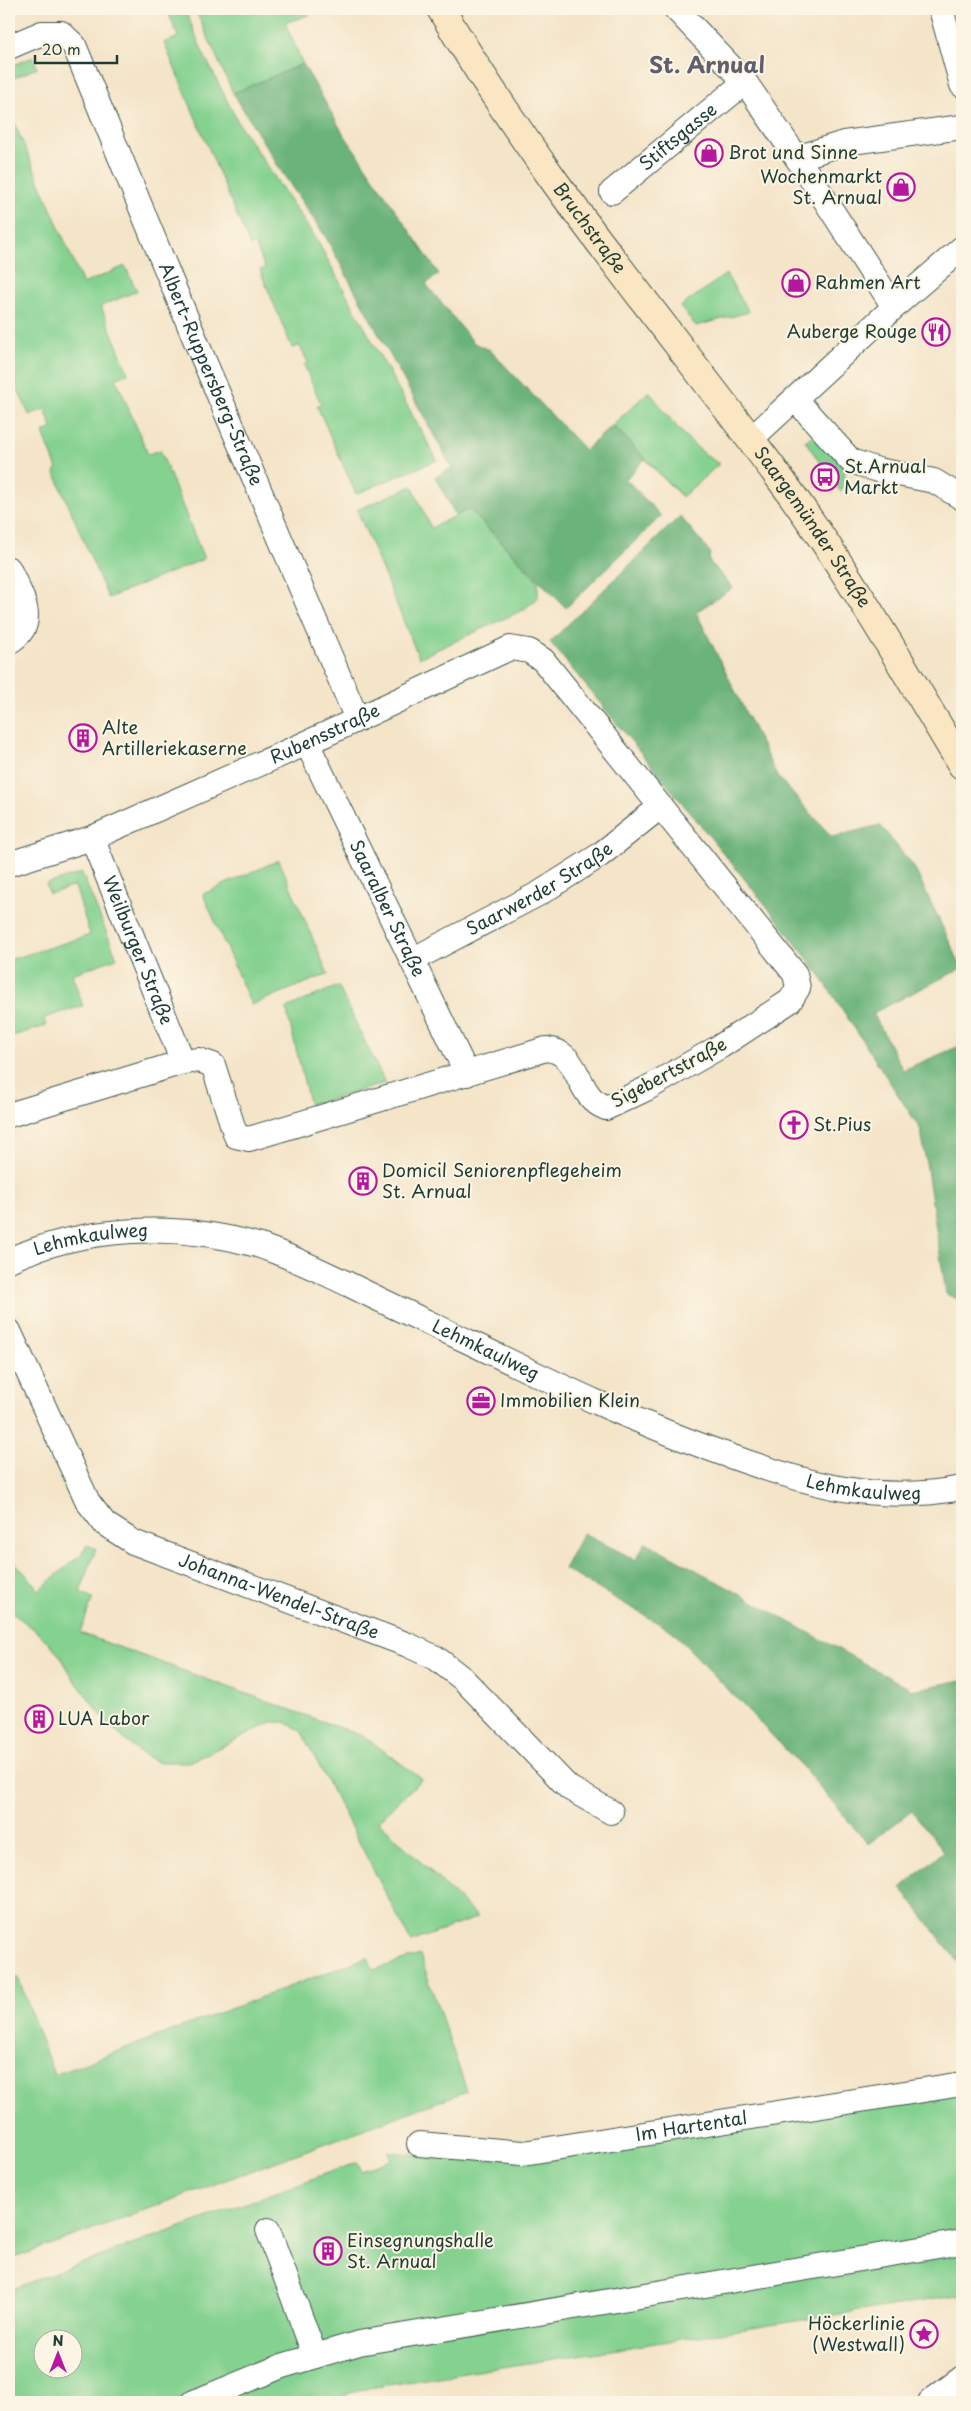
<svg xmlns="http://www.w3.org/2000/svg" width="971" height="2411" font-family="'Playpen Sans',sans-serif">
  <rect width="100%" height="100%" fill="#fcf5e5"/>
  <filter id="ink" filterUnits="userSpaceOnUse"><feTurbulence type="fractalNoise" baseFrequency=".02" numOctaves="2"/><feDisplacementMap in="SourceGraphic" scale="10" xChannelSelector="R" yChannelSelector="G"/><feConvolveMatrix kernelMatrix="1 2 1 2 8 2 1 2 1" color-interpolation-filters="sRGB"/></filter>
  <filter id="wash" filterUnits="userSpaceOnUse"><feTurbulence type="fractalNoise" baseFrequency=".0096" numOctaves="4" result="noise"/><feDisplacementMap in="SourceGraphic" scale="20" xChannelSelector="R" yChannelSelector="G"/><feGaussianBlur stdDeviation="1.12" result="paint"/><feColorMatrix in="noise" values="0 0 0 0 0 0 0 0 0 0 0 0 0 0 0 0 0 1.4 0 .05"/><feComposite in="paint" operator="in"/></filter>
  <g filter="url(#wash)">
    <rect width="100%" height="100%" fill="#f4e4c8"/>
    <!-- green -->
    <path fill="#84d190" stroke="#528762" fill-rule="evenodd" d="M 167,9 L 185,9 L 203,53 L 239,124 L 318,242 L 437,460 L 356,494 L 317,406 L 321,404 L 304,365 L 308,363 L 300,346 L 292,348 L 260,270 L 265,268 L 255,244 L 250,246 L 164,43 L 178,37 Z
      M 195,9 L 307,9 L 309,15 L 285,23 L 303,64 L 233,93 Z
      M 33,57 L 37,68 L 9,80 L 9,67 Z
      M 9,110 L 83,284 L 125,266 L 137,291 L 101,306 L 128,373 L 116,379 L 148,454 L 160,450 L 204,559 L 108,598 L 54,471 L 57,469 L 43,433 L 52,428 L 45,409 L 29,415 L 9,368 Z
      M 726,274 L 749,312 L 696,326 L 680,307 Z
      M 649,391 C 669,418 689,445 719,464 L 682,497 L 613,425 Z
      M 815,433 L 846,467 L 842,490 L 840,491 L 805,441 Z
      M 412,486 L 431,528 L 469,509 L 538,581 L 538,598 L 523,610 L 419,658 L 357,510 Z
      M 279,860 L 328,974 L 251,1005 L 203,894 Z
      M 82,873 L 117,958 L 72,974 L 83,1006 L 44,1018 L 46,1026 L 9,1037 L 9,960 L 90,935 L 75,886 L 49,894 L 46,884 Z
      M 338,986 L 385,1083 L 310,1106 L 286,1008 Z
      M 87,1545 L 96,1549 L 80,1592 L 93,1598 L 80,1633 L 365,1737 L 422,1779 L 378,1821 L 478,1917 L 411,1942 L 301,1731 L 285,1722 L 272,1722 L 190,1762 L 157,1762 L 137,1751 L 108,1724 L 73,1678 L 61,1657 L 40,1634 L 9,1610 L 9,1555 L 39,1590 L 80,1555 Z
      M 420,1955 L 467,2091 L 9,2260 L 9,1981 L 18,1977 L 54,2075 L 368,1957 L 373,1970 Z
      M 962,2093 L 962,2295 L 369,2388 L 319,2402 L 9,2402 L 9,2290 L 358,2162 L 361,2171 L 391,2160 L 388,2152 L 490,2160 ZM 42,2338 L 72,2338 L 72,2368 L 42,2368 Z"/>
    <!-- forest -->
    <path fill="#6bb37a" stroke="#457857" d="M 303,64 L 343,133 L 439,274 L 426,284 L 474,343 L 490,350 L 585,450 L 613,425 L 682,497 L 645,459 L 626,479 L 661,516 L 566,608 L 469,509 L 456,516 L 435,477 L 452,468 L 325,236 L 283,174 L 233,93 Z
      M 680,516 L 710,552 L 709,561 L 733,588 L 696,612 L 777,776 L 832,837 L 880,825 L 914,867 L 962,968 L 873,1013 L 903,1070 L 962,1045 L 962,1301 L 946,1294 L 921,1130 L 819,974 L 769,909 L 550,642 Z
      M 583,1533 L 636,1560 L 646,1542 L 912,1690 L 962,1680 L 962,1967 L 901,1888 L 944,1851 L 912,1811 L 868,1844 L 807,1772 L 672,1631 L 564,1569 Z"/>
  </g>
  <g filter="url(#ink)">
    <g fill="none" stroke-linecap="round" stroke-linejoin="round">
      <!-- street casing -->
      <g stroke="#3f564a" stroke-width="26">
        <g id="street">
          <path d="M 676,9 L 745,82 L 814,183 L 894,307"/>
          <path d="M 941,9 L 962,85"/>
          <path id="s1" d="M 9,47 L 42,33 L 61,33 L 74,45 L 197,344 L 357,719"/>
          <path d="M 797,158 L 844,143 L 962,127"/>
          <path id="s2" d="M 612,192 L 745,82"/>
          <path d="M 796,400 L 851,461 L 878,470 L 934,481 L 962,498"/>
          <path d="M 750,440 L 904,298 L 962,248"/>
          <path d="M 9,569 C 20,595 41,623 9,642"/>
          <path id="s3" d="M 307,743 L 467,1074"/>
          <path id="s4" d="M 92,838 L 183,1062"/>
          <path id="s5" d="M 9,864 L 92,838 L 307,743 L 510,648 L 529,651 L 543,660 L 795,974 L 798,988 L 790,1001 L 721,1046 L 646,1089 L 606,1108 C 574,1096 582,1052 546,1049 L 249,1139 L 236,1136 L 213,1065 L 199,1060 L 183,1062 L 9,1115"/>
          <path id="s6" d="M 412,960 L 540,893 L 600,855 L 660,807"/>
          <path id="s7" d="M 9,1260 C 86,1226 176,1222 257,1245 C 289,1255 320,1271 350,1285 C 388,1304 427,1322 465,1340 C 552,1382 638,1424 730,1456 C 810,1485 876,1504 962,1488"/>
          <path id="s8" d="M 9,1331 L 88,1502 L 105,1524 L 133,1542 L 408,1645 L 436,1658 L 463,1679 L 569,1788 L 611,1812"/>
          <path id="s9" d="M 419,2144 L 523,2153 L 962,2084"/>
          <path d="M 268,2230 L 315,2356"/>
          <path d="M 194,2402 L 282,2366 L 359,2343 L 962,2242"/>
          <path d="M 930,2402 L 962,2378"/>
        </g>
      </g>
      <!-- secondary casing -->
      <g stroke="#3f564a" stroke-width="30">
        <g id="secondary">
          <path id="s10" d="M 441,9 C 540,178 668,327 784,484 C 850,574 905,671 962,765"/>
        </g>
      </g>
      <!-- street -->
      <use href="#street" stroke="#fff" stroke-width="24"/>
      <!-- secondary -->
      <use href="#secondary" stroke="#fbe6c4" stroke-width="28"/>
    </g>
  </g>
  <!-- icons -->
  <defs>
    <g id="shop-ring" transform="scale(1.4375)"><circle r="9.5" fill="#fcf5e5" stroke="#b5179e" stroke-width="1.5"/><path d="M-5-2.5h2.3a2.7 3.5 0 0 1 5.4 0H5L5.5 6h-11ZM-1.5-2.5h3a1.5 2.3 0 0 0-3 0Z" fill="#b5179e"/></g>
    <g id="restaurant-ring" transform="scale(1.4375)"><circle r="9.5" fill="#fcf5e5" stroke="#b5179e" stroke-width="1.5"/><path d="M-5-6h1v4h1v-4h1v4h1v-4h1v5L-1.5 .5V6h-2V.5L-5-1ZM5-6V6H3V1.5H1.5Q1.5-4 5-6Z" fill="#b5179e"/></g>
    <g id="bus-ring" transform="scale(1.4375)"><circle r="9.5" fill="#fcf5e5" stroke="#b5179e" stroke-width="1.5"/><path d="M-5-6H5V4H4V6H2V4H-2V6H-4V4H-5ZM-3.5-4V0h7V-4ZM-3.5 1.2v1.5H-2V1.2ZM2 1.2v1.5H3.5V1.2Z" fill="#b5179e"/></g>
    <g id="building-ring" transform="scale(1.4375)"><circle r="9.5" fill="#fcf5e5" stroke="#b5179e" stroke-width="1.5"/><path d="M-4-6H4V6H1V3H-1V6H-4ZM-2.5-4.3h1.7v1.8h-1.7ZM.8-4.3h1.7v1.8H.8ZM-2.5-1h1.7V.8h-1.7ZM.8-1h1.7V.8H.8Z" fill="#b5179e"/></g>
    <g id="church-ring" transform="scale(1.4375)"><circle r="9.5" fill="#fcf5e5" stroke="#b5179e" stroke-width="1.5"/><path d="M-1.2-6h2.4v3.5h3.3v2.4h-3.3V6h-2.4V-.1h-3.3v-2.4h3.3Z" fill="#b5179e"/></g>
    <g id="office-ring" transform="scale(1.4375)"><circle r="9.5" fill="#fcf5e5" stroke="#b5179e" stroke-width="1.5"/><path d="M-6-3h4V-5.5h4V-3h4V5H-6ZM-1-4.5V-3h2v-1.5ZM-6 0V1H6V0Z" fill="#b5179e"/></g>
    <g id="sight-ring" transform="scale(1.4375)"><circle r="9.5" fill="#fcf5e5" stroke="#b5179e" stroke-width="1.5"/><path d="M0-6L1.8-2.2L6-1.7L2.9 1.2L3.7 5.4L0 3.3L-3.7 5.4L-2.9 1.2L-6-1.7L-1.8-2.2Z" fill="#b5179e"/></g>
  </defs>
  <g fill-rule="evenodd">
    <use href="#shop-ring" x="709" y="153"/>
    <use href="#shop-ring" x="901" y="187"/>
    <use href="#shop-ring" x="796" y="283"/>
    <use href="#restaurant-ring" x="936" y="332"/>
    <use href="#bus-ring" x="825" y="477"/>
    <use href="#building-ring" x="83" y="738"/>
    <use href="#church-ring" x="794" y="1125"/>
    <use href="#building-ring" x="363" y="1181"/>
    <use href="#office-ring" x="481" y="1401"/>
    <use href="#building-ring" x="39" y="1719"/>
    <use href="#building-ring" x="328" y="2251"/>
    <use href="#sight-ring" x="924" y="2334"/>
  </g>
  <g text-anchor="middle" stroke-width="4" stroke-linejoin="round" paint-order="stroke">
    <!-- street labels -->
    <g font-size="18" fill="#1f3d34" stroke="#fcf5e5">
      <text dy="6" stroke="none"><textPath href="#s2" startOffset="86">Stiftsgasse</textPath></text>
      <text dy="6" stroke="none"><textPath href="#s10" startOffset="265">Bruchstraße</textPath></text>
      <text dy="6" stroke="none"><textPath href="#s1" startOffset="429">Albert-Ruppersberg-Straße</textPath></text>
      <text dy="6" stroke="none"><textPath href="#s10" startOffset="638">Saargemünder Straße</textPath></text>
      <text dy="6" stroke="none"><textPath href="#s5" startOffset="342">Rubensstraße</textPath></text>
      <text dy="6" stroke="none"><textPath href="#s6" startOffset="146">Saarwerder Straße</textPath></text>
      <text dy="6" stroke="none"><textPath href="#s3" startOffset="184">Saaralber Straße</textPath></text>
      <text dy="6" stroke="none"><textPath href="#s4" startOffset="121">Weilburger Straße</textPath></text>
      <text transform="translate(669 1073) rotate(-28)" y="6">Sigebertstraße</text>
      <text dy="6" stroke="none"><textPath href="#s7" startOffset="85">Lehmkaulweg</textPath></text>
      <text dy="6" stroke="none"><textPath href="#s7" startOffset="505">Lehmkaulweg</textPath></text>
      <text dy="6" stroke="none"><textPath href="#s7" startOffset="910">Lehmkaulweg</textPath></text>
      <text dy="6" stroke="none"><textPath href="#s8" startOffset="405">Johanna-Wendel-Straße</textPath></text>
      <text dy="6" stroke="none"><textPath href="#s9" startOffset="275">Im Hartental</textPath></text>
    </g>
    <!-- poi labels -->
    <g font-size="18" fill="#1f3d34" stroke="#fcf5e5" text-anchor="start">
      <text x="728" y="159">Brot und Sinne</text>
      <text x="882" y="183" text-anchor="end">Wochenmarkt<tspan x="882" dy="21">St. Arnual</tspan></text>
      <text x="815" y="289">Rahmen Art</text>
      <text x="917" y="338" text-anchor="end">Auberge Rouge</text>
      <text x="844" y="473">St.Arnual<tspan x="844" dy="21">Markt</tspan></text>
      <text x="102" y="734">Alte<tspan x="102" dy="21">Artilleriekaserne</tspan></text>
      <text x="813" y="1131">St.Pius</text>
      <text x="382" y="1177">Domicil Seniorenpflegeheim<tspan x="382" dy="21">St. Arnual</tspan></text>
      <text x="500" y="1407">Immobilien Klein</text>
      <text x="58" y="1725">LUA Labor</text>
      <text x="347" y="2247">Einsegnungshalle<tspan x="347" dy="21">St. Arnual</tspan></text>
      <text x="905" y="2330" text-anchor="end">Höckerlinie<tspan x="905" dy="21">(Westwall)</tspan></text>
    </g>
    <!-- district labels -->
    <g font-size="22" font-weight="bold" fill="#5f5f6d" stroke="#fcf5e5">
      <text x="707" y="73">St. Arnual</text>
    </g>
  </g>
  <!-- margin -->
  <rect width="971" height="2411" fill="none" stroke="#fcf5e5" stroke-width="30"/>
  <!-- north arrow -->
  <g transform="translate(58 2354)"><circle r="24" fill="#fcf5e5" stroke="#a4ab9e"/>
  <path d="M0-4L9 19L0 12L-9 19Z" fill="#b5179e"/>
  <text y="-8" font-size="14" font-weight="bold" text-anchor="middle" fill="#1f3d34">N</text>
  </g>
  <!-- scale -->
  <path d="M35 55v8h82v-8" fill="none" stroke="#1f3d34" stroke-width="2.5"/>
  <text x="42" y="55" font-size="15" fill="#1f3d34" stroke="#fcf5e5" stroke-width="4" paint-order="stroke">20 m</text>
</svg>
